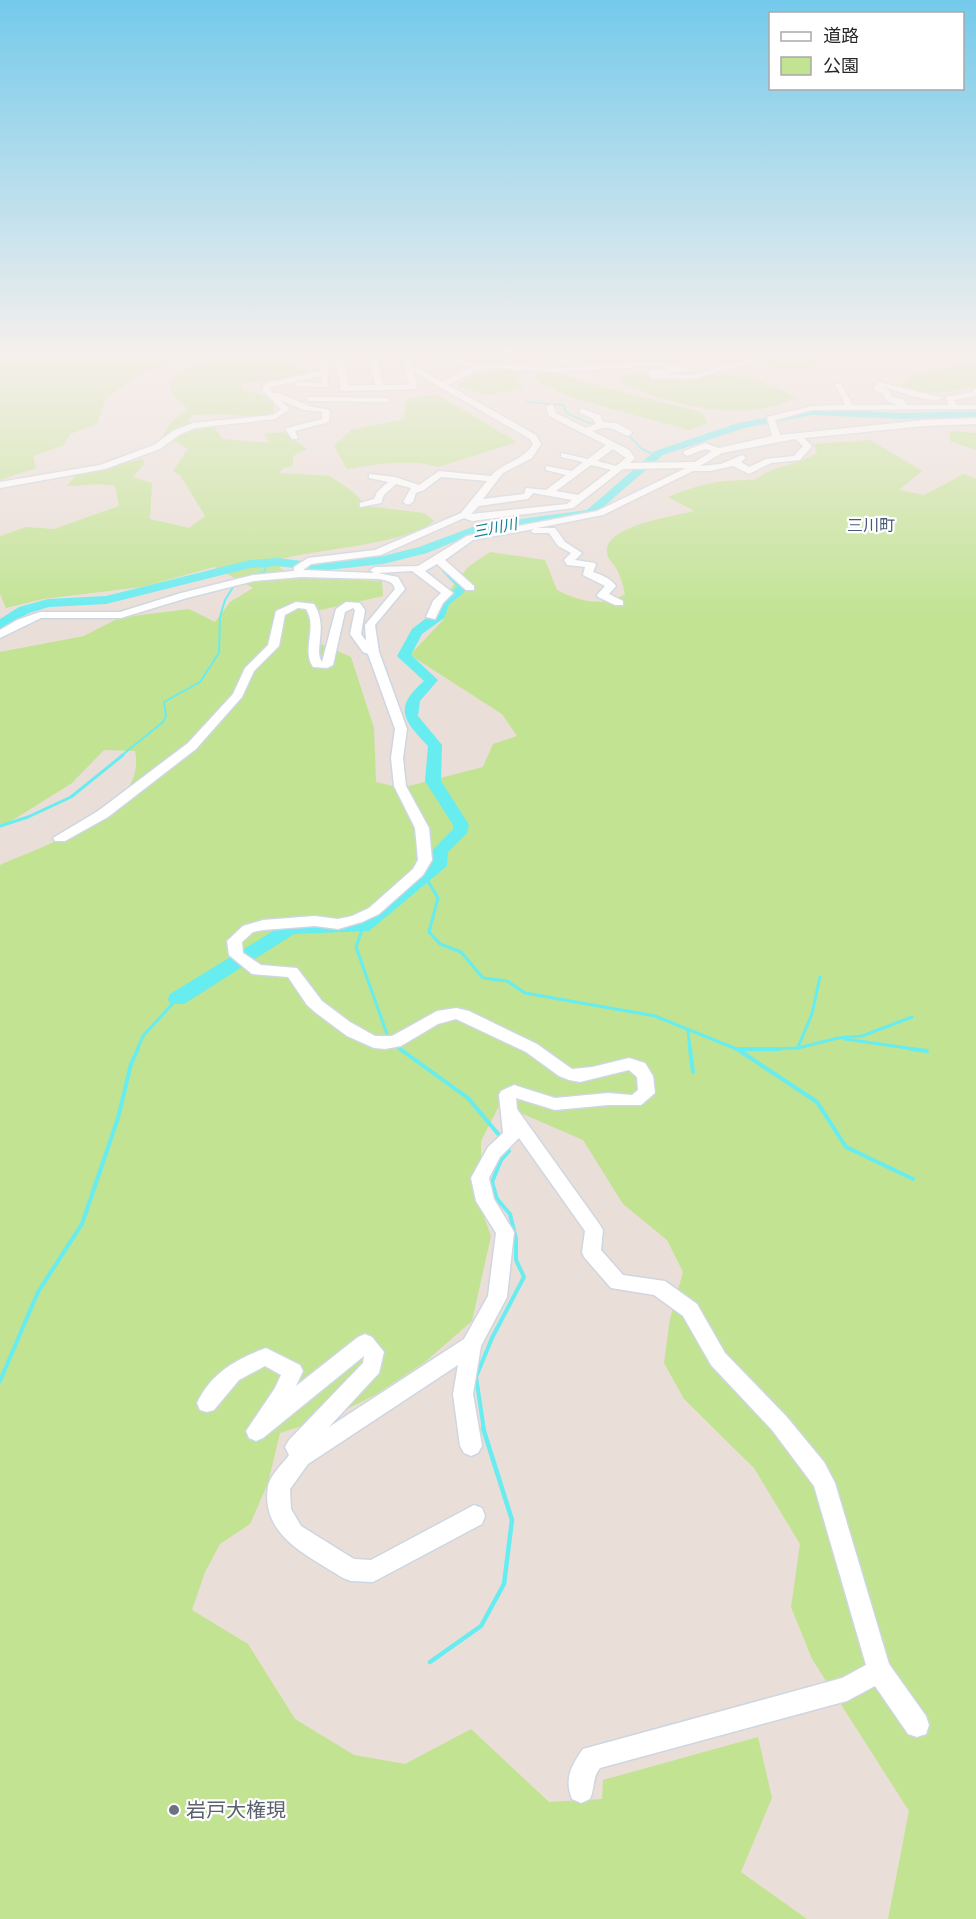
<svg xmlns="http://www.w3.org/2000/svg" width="976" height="1919" font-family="'PT Sans','Noto Sans JP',sans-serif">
  <rect width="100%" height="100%" fill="#eaded8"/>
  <!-- green -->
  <path fill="#c1e392" d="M 0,351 L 221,351 L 185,356 L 184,360 L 143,373 L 106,398 L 97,424 L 70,434 L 64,445 L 33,456 L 36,468 L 0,480 Z
    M 222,351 L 287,351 L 291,355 L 287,361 L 309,372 C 288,380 263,379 241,384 L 243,390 L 261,394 L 274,405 L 274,413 L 256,418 L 226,414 L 192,415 L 188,421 L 196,428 L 214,428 L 223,439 L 269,443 L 265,434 L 284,432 L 307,449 L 293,456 L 293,466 L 283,468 L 279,473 L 330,476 L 352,491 L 367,506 L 424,513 L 434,521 C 404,545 322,548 282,559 L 280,568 L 294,577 L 382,581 L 383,596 L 307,613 L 323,628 L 316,642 L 351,657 L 374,728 L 376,782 L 401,788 L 483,767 L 493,744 L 517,736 L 502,714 L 410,655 L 444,619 L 435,608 L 468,567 L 490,552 L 545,560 L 557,590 C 579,601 602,608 625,594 C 623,585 621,577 616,568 C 614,564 610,561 608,557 C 596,526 677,516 694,511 L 668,497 C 697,484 723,479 754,480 C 773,465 797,466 817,453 L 814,444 L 870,440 L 922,471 L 899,490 L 924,495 L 964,474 L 976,479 L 976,1919 L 888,1919 L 909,1811 L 812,1659 L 791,1607 L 800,1544 L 754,1468 L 684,1399 L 664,1363 L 670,1319 L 683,1272 L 667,1240 L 623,1204 L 583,1140 L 500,1104 L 481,1141 L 481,1160 L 470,1178 L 491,1236 L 472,1321 L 425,1362 L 375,1395 L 333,1416 L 280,1433 L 268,1483 L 250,1524 L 220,1544 L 205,1572 L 192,1610 L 248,1644 L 295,1719 L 354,1755 L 405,1764 L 471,1729 L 549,1802 L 602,1799 L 603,1780 L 758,1737 L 772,1798 L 741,1872 L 807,1919 L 0,1919 L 0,865 C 43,846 149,811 135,751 L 104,750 L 72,783 L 8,823 L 0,824 L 0,652 L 84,636 L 119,618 L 141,615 L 189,609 L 215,622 L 230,602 L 253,588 L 214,567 L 142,587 L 43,599 L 6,608 L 0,594 L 0,536 L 26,527 L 54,529 L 119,506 L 115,486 C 98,482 84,486 66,486 L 74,478 L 73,475 L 143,459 L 144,464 L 133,477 L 152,483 L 150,519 L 189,528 L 205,516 L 180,475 L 173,471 L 188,449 L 163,435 L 172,421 L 188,409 L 174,397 L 168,381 C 180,373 197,361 211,360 C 224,358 231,364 244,358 Z
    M 770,354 C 786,355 807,352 819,364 C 798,372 777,371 757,360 Z
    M 972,363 L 976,363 L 976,386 C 950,391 925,398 900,386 L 910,376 Z
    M 507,369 L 525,374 L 515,380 L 524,387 L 490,395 L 458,386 L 475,374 Z
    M 548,370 L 583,382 L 700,412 L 706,418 L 707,424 L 689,430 L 576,399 L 540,383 L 534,375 Z
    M 662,372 L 752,377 L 796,397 C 749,425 665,405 619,381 L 622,375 Z
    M 438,395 L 517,442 L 438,467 L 420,463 L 387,463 L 347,469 L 334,446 L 351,430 L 404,419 L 407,398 Z
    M 950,431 L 976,433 L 976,450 L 950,441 Z"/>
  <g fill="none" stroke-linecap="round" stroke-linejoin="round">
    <!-- stream-far4 -->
    <path stroke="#67ecf0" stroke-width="1.5" d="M 526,402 L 564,405 L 566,413 L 596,426
      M 627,434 L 642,449 L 657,456"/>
    <!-- stream-far3 -->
    <path stroke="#67ecf0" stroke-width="2" d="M 251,576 L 264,572 L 268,562
      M 121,756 L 163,722 L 166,716 L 164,702 L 200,682 L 219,653 L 220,617 L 225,600 L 235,584"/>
    <!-- stream-far2 -->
    <path stroke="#67ecf0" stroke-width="3" d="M 0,826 L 28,817 L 71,797 L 123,755
      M 426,878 L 438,898 L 429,932 L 440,944 L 461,952 L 483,978 L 507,981 L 525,993 L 655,1016 L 739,1050 L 798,1048 L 838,1038 L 862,1036 L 912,1017
      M 363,927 L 356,947 L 387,1034
      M 688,1030 L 690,1050
      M 845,1039 L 921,1050
      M 395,1045 L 402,1050
      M 798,1047 L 812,1014 L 820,977
      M 137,1050 L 143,1036 L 177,999"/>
    <!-- stream-far1 -->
    <path stroke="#67ecf0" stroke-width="4" d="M 400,1049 L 468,1098 L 499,1135
      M 690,1049 L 693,1072
      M 736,1049 L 779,1049
      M 911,1049 L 927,1051
      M 740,1051 L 817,1102 L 846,1147 L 913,1179
      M 0,1381 L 38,1292 L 82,1224 L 118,1118 L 131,1064 L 138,1049
      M 484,1430 L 476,1377 L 492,1338 L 524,1277 L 516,1260 L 516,1239 L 510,1214 L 497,1199 L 492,1182 L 501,1160 L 509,1151"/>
    <!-- stream -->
    <path stroke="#67ecf0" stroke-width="4.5" d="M 430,1662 L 481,1626 L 504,1584 L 512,1520 L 483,1428"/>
    <!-- river -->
    <path fill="#67ecf0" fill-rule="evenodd" d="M 812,409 L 904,413 L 976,411 L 976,417 L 904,419 L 812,415 L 744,428 L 663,455 L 594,515 L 480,531 L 427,553 L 383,564 L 318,571 L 278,566 L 250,568 L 106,604 L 49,607 L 29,613 L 0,629 L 0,619 L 19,607 L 48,599 L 106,596 L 250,560 L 278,558 L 318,563 L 383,556 L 419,547 L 478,525 L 587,510 L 655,451 L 738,423 Z
      M 448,567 L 470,587 L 449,605 L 444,618 L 422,634 L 411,655 L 438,680 L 420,701 L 418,716 L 442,745 L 441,781 L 469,825 L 467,833 L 448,852 L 447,866 L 369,931 L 294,934 L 184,1004 L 170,1004 L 168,999 L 170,994 L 283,925 L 308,920 L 359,921 L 431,864 L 432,851 L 453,829 L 453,825 L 425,781 L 428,746 C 403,720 393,708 424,681 L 397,656 L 412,629 L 433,613 L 439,600 L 457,587 L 442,571 Z"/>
    <!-- minor casing -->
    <g stroke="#cdd6e1" stroke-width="3">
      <path id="minor" d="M 319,351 L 327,351 L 328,387 L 297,386 L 293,384 L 297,382 L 322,383 L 321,376 L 271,387 L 270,390 L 273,393 L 279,393 L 309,406 L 330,410 L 329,422 L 295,431 L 298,439 L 292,439 L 286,430 L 287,428 L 322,419 L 322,412 L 304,410 L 280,400 L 290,409 L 275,419 L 195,428 L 179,435 L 160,449 L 105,469 L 0,488 L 0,482 L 100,465 L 154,445 L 173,431 L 193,423 L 273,415 L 281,409 L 262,390 L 265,383 L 320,371 Z
        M 335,351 L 343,351 L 348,386 L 375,385 L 367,351 L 375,351 L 383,385 L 409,385 L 401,351 L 409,351 L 413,365 L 442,382 L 471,367 L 416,351 L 429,351 L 474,363 L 474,367 C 501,361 529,368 557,368 C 591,368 661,353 689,370 L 666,374 L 692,375 L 777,351 L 790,351 L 692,379 L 650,378 L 648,371 L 669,369 L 655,366 L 557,372 L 488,368 L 475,371 L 448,385 L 536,435 L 541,444 L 532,458 L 503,473 L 483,499 L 524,494 L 526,488 L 546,490 L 566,475 L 546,470 L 546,466 L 572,471 L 583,462 L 561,457 L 561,453 L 588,459 L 606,445 L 549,416 L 546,407 L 550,405 L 553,405 L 556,413 L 586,428 L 596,424 L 593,419 L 580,413 L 580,409 L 583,409 L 600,415 L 603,422 L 616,423 L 631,431 L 632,433 L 628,436 C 608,428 613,425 592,431 L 629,450 L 635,458 L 630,463 L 695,462 L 712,451 L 705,449 L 687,456 L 683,453 L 684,451 L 705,443 L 719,448 L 772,436 L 767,417 L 812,406 L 845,405 L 835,384 L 841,384 L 853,405 L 899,405 L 886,401 L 883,394 L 874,390 L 875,384 L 879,382 L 944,398 C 932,405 896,390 882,387 L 890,391 L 892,397 L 903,399 L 907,405 L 948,405 L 946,397 L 972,392 L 976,388 L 976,396 L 954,400 L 957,405 L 976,405 L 976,409 L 812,410 L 775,420 L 780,435 L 924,420 L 976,418 L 976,424 L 924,426 L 804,438 L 812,446 L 800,460 L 771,463 L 749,474 L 733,466 L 710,471 L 693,471 L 603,515 L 537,528 L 555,528 L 565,542 L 582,553 L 575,560 L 595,563 L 596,565 L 593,572 C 602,575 610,578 616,586 L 609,594 L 623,601 L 623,605 L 615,605 L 598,597 L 597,595 L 605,586 L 583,575 L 585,567 L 567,565 L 564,560 L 571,553 L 558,546 L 549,533 L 533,533 L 531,531 L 534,529 L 473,540 L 445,560 L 474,586 L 474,590 L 466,590 L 437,564 L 425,571 L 453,593 L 443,603 L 435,619 L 426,617 L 433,601 L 441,593 L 412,571 L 378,573 L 398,577 L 405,589 L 375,625 L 379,652 L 407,729 L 403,758 L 406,786 L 429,828 L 432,860 L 423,875 L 379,914 L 362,922 L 338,929 L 315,926 L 263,930 L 253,932 L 242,942 L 243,953 L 261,965 L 297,968 L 322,1001 L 350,1022 L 375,1036 L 392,1036 L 437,1011 L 456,1008 L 469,1011 L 537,1044 L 572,1069 L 592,1067 L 629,1058 L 645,1063 L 653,1076 L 655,1093 L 641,1105 L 608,1105 L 555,1110 L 516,1098 L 517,1109 L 600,1225 L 603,1230 L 601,1250 L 623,1275 L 665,1281 L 697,1304 L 725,1353 L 786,1416 L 824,1462 L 835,1483 L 889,1664 L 926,1716 L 929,1725 L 926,1734 L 917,1737 L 908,1734 L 875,1686 L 847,1701 L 600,1768 C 592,1778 595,1788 590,1799 L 581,1803 L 572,1799 C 564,1779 571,1766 583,1749 L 842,1678 L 866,1665 L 814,1486 L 772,1430 L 711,1365 L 683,1316 L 654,1295 L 611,1288 L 584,1257 L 582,1252 L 585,1231 L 519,1138 L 500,1157 L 489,1178 L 494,1199 L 514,1232 L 507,1297 L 481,1346 L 473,1394 L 482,1446 L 478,1453 L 471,1456 L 464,1453 L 460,1446 L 453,1394 L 458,1365 L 308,1464 L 290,1489 L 291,1509 L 301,1526 L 354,1559 L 371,1560 L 474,1505 L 482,1508 L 485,1516 L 482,1524 L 373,1582 L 351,1581 L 343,1578 C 309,1556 260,1536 268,1486 C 270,1475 283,1464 289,1455 L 285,1447 L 289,1440 L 363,1363 L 364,1356 L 263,1438 L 256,1441 L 249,1438 L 246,1431 L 275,1388 L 281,1375 L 265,1366 L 239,1380 L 214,1410 L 207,1412 L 200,1410 L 197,1403 C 211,1373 236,1359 266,1348 L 300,1365 L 303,1371 L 296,1386 L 358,1337 L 365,1334 L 372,1337 L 384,1352 L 379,1373 L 329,1427 L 464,1339 L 488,1296 L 496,1233 L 476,1201 L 471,1178 L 488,1147 L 503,1133 L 499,1095 L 501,1091 L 514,1085 L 555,1098 L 608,1093 L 632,1095 L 638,1090 L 637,1077 L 629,1070 L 580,1082 L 569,1080 L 559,1076 L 526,1052 L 456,1019 L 438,1024 L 401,1046 L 385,1049 L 374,1048 L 347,1036 L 316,1013 L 307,1005 L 288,977 L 252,974 L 229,955 L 227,941 L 243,926 L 263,920 L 315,916 L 338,919 L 352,916 L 369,908 L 413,869 L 418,860 L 415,828 L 394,786 L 391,758 L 395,729 L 368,654 L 363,652 L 350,634 L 355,610 L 353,608 L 345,612 L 333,665 L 327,668 L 313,667 C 301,649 318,628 306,609 L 298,608 L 285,615 L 279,646 L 254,671 L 242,697 L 196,749 L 108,817 L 65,841 L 55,841 L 53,838 L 98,811 L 188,743 L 233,694 L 245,668 L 268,645 L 276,611 L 296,602 L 314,604 C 329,627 313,650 322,662 L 336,609 L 346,602 L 360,603 L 365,610 L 361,634 L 366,641 L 365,625 L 395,589 C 393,581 387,581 380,579 L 301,577 L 254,581 L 187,598 L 121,618 L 41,618 L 0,638 L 0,630 L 17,620 L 40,612 L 120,612 L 181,593 L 253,575 L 294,571 L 294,567 L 308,558 L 375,550 L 461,513 L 487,481 L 441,477 L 424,490 L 416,493 L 413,502 L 408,505 L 403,502 L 411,488 L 396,484 L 384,495 L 381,503 L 360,507 L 360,503 L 374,499 L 377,492 L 388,482 L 369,478 L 369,474 L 395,477 L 419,485 L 439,471 L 491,476 C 503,462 523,461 533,444 L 530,439 L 414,372 L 417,389 L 341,391 ZM 795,439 L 803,446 L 794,456 L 766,459 L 749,467 L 741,462 L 746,458 L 742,455 L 721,464 L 700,466 L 722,453 ZM 613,449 L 626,458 L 616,466 L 597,461 ZM 591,465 L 611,470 L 578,495 L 556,491 ZM 686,468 L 597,511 L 467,536 L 418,566 L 375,567 L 370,570 L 374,573 L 303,570 L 311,564 L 381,555 L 464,518 L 472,521 L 573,508 L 623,469 ZM 533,493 L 572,500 L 567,504 L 471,514 L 479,506 L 528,499 Z
        M 467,351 L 480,351 L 512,361 L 508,363 Z
        M 525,351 L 565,356 L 604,351 C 583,365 547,363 525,351 Z
        M 666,351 L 693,351 L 642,358 L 638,356 Z
        M 310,397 L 387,398 L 391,400 L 387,402 L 307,401 L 307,397 Z"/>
    </g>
    <!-- minor -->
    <use href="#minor" fill="#fff" fill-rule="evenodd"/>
  </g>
  <!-- sky -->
  <linearGradient id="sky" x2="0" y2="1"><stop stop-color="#74caeb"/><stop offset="0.57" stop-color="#f6f0ed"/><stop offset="1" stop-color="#f6f0ed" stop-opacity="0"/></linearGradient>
  <rect width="976" height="620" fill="url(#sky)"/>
  <!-- markers -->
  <circle fill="#6b7280" stroke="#fff" stroke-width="2" cx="174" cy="1810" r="6"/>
  <g text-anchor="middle" stroke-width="4.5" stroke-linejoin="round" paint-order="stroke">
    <!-- far-water labels -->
    <g font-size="15" font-style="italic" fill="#0a8291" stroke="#fff">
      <text transform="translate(495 528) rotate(-11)" y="5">三川川</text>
    </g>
    <!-- far-quarter labels -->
    <g font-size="16" fill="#475b78" stroke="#fff">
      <text x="871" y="531">三川町</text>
    </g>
    <!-- near-worship labels -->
    <g font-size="20" fill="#5b616d" stroke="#fff" text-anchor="start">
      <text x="186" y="1817">岩戸大権現</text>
    </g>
  </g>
  <!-- legend -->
  <rect x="769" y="12" width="195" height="78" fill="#ffffff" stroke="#a9a9a9" stroke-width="1.5"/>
  <rect x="781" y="32" width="30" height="9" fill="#ffffff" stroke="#a9a9a9" stroke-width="1.5"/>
  <text x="823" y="42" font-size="18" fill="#272727">道路</text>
  <rect x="781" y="57" width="30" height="18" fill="#c1e392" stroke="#a9a9a9" stroke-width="1.5"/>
  <text x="823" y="72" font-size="18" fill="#272727">公園</text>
</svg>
